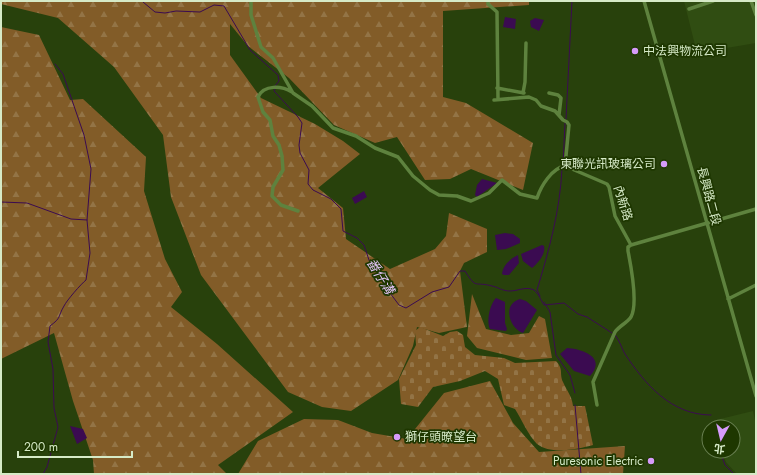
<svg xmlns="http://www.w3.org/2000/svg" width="757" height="475" font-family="Jost,'Noto Sans TC',sans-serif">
  <defs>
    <pattern id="forest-firs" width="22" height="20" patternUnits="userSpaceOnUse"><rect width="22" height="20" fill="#825c28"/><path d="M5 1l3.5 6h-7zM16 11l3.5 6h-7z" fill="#937446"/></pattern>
    <pattern id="cemetery-stones" width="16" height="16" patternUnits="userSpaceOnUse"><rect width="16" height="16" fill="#825c28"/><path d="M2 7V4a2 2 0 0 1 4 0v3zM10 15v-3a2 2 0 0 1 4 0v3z" fill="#937446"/></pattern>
  </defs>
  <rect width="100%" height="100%" fill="#28410c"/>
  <!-- built -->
  <path fill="#304d12" d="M 684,1 L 756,1 L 756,43 L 697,53 Z
    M 753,411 L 756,425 L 756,474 L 736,473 L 726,462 L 722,451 L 733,451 L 733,427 L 718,427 L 716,420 Z"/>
  <!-- forest -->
  <path fill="url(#forest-firs)" d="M 1,1 L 529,1 L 529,5 L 443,11 L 443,97 L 466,103 L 533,143 L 523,190 L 471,169 L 450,179 L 425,180 L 397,137 L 375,143 L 334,125 L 289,78 L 248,46 L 230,24 L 230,55 L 261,98 L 315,124 L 343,141 L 360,154 L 318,188 L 343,208 L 346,239 L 390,269 L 435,249 L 446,236 L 449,213 L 487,229 L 487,252 L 464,263 L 460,271 L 467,327 L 439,333 L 417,327 L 413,346 L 398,380 L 351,411 L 322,407 L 288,392 L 201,275 L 171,197 L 163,135 L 114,67 L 58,18 L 1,4 Z
    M 1,27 L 39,35 L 70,100 L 83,99 L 146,157 L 144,191 L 165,259 L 182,292 L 171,307 L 217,344 L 293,412 L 218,465 L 227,474 L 94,474 L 93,460 L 73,401 L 54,333 L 1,359 Z
    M 472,294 L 486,329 L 511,335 L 529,333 L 539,316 L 545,319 L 552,358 L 526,360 L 477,348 L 467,336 Z
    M 490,381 L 513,423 L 539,452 L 625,446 L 623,474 L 238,474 L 258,441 L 304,419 L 338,420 L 372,433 L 407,439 L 444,393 Z"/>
  <!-- cemetery -->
  <path fill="url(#cemetery-stones)" d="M 420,327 L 443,336 L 450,332 L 457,331 L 463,335 L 465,347 L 475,355 L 504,358 L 515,363 L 556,361 C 564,370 559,373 563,382 C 567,391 572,396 573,406 L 585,406 L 593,445 C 578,449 551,455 537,444 C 528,435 522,420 515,409 L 504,405 L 498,379 L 485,371 L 460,381 L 433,387 L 418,407 L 401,404 L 399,379 L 416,345 L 415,331 Z"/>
  <!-- water -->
  <path fill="#3b0b51" d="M 505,17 L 516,19 L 515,29 L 503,27 Z
    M 535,18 L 544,20 L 539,31 L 531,27 L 530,21 Z
    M 482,179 L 497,183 L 477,197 L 475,195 L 477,185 Z
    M 364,191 L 367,197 L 355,204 L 352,198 Z
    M 505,233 L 513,234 L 520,239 L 520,243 L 506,249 L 497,250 L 495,235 Z
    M 542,245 L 544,246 C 546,254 538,263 532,268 L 523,261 L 521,254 Z
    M 518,255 L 519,263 L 509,275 L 504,275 L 502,274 C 503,265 510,259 518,255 Z
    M 496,298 L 505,302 L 505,323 L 507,329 L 506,331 L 490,329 C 486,321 490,304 496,298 Z
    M 520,299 L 526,301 L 537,310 L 523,333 C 509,328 502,304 520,299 Z
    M 567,348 C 582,349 607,357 590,376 L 574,371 L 560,354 Z
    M 70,426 L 83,429 L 87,438 L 77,444 Z"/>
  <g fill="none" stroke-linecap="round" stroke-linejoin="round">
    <!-- stream -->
    <path stroke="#3b0b51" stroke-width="1" d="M 143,2 L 155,12 L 165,13 L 176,11 L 200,12 L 214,5 L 224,6 L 250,50 L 278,75 L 279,81 L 275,86
      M 275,89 L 274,91 L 298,117 L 302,123 L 299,145 L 300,153 L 309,170 L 308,184 L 313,190 L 331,199 L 341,209 L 343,231 L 357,238 L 364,245 L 370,263 L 379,270 L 384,285 L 399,305 L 406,308 L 432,292 L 449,287 L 460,271 L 465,271 C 477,290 474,281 492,286 C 498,287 502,291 510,291 C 518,291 526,286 534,290 C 538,293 541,300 544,305 L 564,303 L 578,314 L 587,317 L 612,333
      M 566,119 L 572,1
      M 563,166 L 565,123
      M 1,202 L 27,203 L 71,219 L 87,220
      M 540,296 L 537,290 C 549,250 560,211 562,169
      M 544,302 L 550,312 L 556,355 L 570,375 L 575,393
      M 615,335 C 620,341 621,347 625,354 C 645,384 671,415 711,415
      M 575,405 L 581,474
      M 716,423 L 716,427
      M 720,451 L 725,465 L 734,474
      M 43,474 L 47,467 L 58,427 L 54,408 L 53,369 L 48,342 L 50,326 C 62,317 57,318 64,306 C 67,300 81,284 86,280 L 90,253 L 87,220 L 91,169 L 84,135 L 63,74 L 55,64"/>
    <!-- minor -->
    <path stroke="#5e823e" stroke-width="3.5" d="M 251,1 L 251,15 L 261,47 L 273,58 L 293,93 L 312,106 L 333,128 L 356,136 L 375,148 L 398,157 L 413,176 L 430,190 L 439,195 L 457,196 L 471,201 L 489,193 L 502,180 L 520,194 L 537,198 C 541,186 552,168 565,166
      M 488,1 L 488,4 L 497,12 L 498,98
      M 644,1 L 756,396
      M 751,1 L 756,15
      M 689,9 L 713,1
      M 497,88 L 524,93
      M 292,92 C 282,86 264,84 258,97 L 263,112 L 270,120 L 273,136 L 279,145 L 282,156 L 283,170 L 273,187 L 272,196 L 281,205 L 298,211
      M 523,93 L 525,82 L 526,43
      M 549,93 L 558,95 L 561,98 L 559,115
      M 494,100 L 529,97 L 536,100 L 541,106 L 555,111 L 563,120 L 567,122 L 569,125 L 565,166 L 607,184 L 609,187 L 615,216 L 631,245 L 756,209
      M 728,299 L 756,285
      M 597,405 L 593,382 L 615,332 C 619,326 627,323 631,317 C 638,304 631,266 628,251 L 628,247 L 631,245"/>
  </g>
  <!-- markers -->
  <g fill="#d69bfa" stroke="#1e3700" stroke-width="1.5">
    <circle cx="635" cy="51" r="4"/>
    <circle cx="664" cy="164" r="4"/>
    <circle cx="397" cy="437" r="4"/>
    <circle cx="651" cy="461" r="4"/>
  </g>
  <g text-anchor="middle" stroke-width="3.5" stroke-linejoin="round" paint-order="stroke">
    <!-- poi labels -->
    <g font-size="12" fill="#d6eac7" stroke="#1e3700" text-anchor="start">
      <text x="643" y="55">中法興物流公司</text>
      <text x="656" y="168" text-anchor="end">東聯光訊玻璃公司</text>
      <text x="405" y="441">獅仔頭暸望台</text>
      <text x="643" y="465" text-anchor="end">Puresonic Electric</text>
    </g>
    <!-- street labels -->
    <g font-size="12" fill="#d6eac7" stroke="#1e3700">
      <text transform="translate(709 196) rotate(75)" y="4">長興路二段</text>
      <text transform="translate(623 203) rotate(72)" y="4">內新路</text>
    </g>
    <!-- water labels -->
    <g font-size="13" font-style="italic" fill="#dec1f1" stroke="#1e3700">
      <text transform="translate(381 276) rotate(58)" y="5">番仔溝</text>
    </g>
  </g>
  <!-- border -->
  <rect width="757" height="475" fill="none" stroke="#d6eac7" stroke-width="4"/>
  <!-- north arrow -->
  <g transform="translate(721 439) rotate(188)"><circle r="19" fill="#1e3700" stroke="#687f50"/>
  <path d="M0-3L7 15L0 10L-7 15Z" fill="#d69bfa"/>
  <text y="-6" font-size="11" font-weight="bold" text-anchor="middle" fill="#d6eac7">北</text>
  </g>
  <!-- scale -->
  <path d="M18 451v6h114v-6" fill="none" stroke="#d6eac7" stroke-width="2"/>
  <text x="24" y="451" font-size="12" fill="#d6eac7" stroke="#1e3700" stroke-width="3" paint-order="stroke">200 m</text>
</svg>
